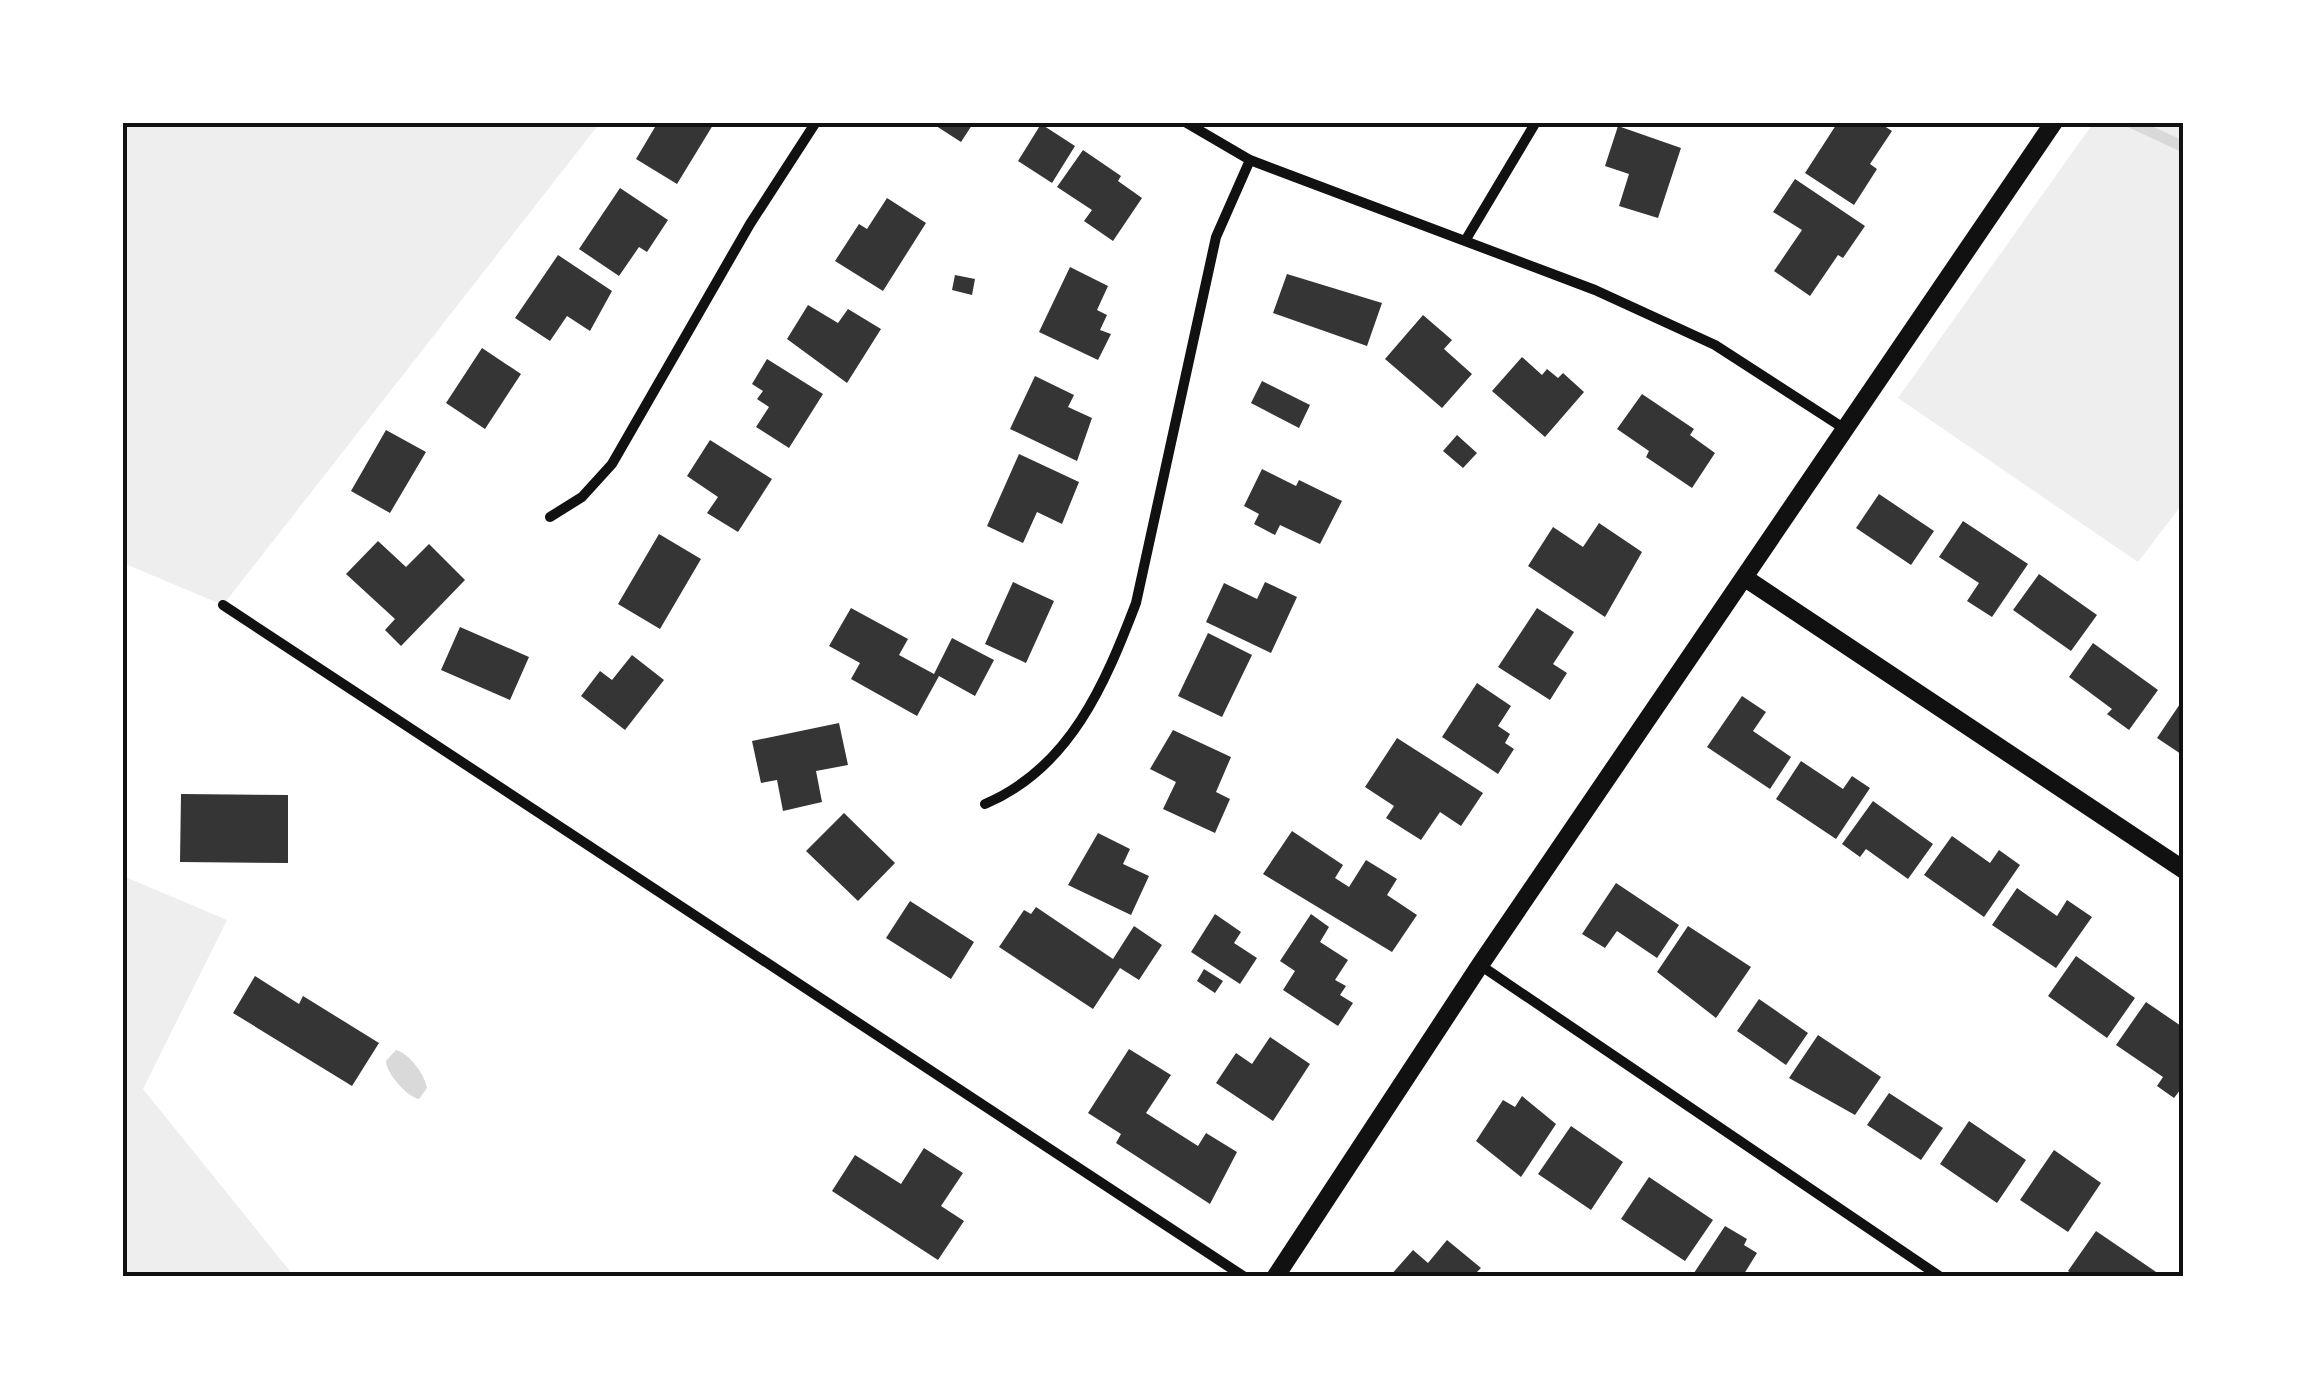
<svg xmlns="http://www.w3.org/2000/svg" width="2306" height="1399" font-family="Inter,sans-serif">
  <rect width="100%" height="100%" fill="#fff"/>
  <!-- green -->
  <path fill="#eee" d="M 2094,122 L 2183,123 L 2183,503 L 2138,562 L 1898,398 Z
    M 122,123 L 600,123 L 223,605 L 123,563 Z
    M 123,876 L 227,920 L 143,1089 L 294,1276 L 123,1276 Z"/>
  <!-- water -->
  <path fill="#d9d9d9" d="M 396,1050 C 409,1053 425,1075 427,1088 L 419,1099 C 407,1097 386,1073 386,1061 Z"/>
  <g fill="none" stroke-linecap="round" stroke-linejoin="round">
    <!-- stream -->
    <path stroke="#d9d9d9" stroke-width="11" d="M 2130,122 L 2184,147"/>
  </g>
  <!-- building -->
  <path fill="#353535" d="M 658,122 L 713,125 L 677,184 L 636,159 Z
    M 930,122 L 974,122 L 961,142 Z
    M 1838,122 L 1878,122 L 1892,131 L 1870,164 L 1877,169 L 1854,205 L 1805,173 Z
    M 1041,124 L 1075,146 L 1052,183 L 1018,161 Z
    M 1618,126 L 1681,148 L 1658,218 L 1619,206 L 1629,174 L 1605,166 Z
    M 1083,150 L 1121,176 L 1118,181 L 1142,198 L 1113,241 L 1084,221 L 1092,210 L 1057,187 Z
    M 1795,179 L 1865,226 L 1843,258 L 1838,255 L 1810,296 L 1774,271 L 1802,230 L 1773,212 Z
    M 620,188 L 668,220 L 647,252 L 639,247 L 619,276 L 579,249 Z
    M 887,198 L 926,223 L 883,291 L 835,261 L 859,224 L 867,229 Z
    M 558,255 L 612,291 L 590,331 L 567,316 L 550,341 L 515,318 Z
    M 1070,267 L 1108,286 L 1097,310 L 1107,315 L 1100,330 L 1111,334 L 1098,360 L 1039,332 Z
    M 1287,274 L 1382,303 L 1367,346 L 1273,313 Z
    M 955,275 L 975,279 L 972,295 L 952,290 Z
    M 808,305 L 838,323 L 848,309 L 881,329 L 847,383 L 787,339 Z
    M 1423,315 L 1452,340 L 1444,349 L 1472,374 L 1442,408 L 1385,359 Z
    M 482,348 L 521,374 L 485,429 L 446,403 Z
    M 1522,357 L 1542,375 L 1547,369 L 1558,378 L 1563,373 L 1584,392 L 1545,437 L 1492,391 Z
    M 767,359 L 823,394 L 789,448 L 756,427 L 769,407 L 757,399 L 763,391 L 752,384 Z
    M 1035,376 L 1074,395 L 1068,407 L 1092,418 L 1077,461 L 1010,429 Z
    M 1262,381 L 1310,405 L 1299,428 L 1251,403 Z
    M 1642,394 L 1694,429 L 1690,435 L 1715,453 L 1692,488 L 1646,457 L 1649,451 L 1617,429 Z
    M 386,430 L 426,452 L 390,513 L 351,491 Z
    M 1457,435 L 1477,453 L 1463,468 L 1443,451 Z
    M 710,440 L 772,479 L 738,532 L 707,513 L 718,497 L 687,476 Z
    M 1019,454 L 1079,482 L 1062,524 L 1037,512 L 1023,543 L 987,526 Z
    M 1262,469 L 1296,486 L 1299,480 L 1342,501 L 1320,544 L 1280,525 L 1275,535 L 1254,524 L 1259,514 L 1244,506 Z
    M 1879,494 L 1934,531 L 1911,565 L 1856,528 Z
    M 1963,521 L 2028,564 L 1992,617 L 1967,601 L 1979,583 L 1939,557 Z
    M 1599,523 L 1642,552 L 1605,617 L 1528,566 L 1553,527 L 1583,547 Z
    M 659,534 L 701,559 L 660,629 L 618,604 Z
    M 378,541 L 406,567 L 429,544 L 465,580 L 401,646 L 385,630 L 395,619 L 346,574 Z
    M 2039,574 L 2097,615 L 2071,651 L 2013,610 Z
    M 1013,582 L 1054,601 L 1026,663 L 985,644 Z
    M 1265,582 L 1297,597 L 1271,653 L 1206,622 L 1224,583 L 1257,599 Z
    M 851,608 L 908,639 L 899,655 L 934,674 L 952,638 L 994,660 L 975,696 L 939,676 L 917,716 L 851,679 L 860,663 L 829,646 Z
    M 1537,608 L 1574,632 L 1553,664 L 1567,673 L 1550,700 L 1498,667 Z
    M 460,627 L 529,657 L 510,700 L 441,670 Z
    M 1208,633 L 1252,655 L 1222,717 L 1178,696 Z
    M 2093,643 L 2158,690 L 2129,730 L 2107,714 L 2112,709 L 2069,677 Z
    M 632,655 L 664,680 L 625,730 L 581,696 L 600,671 L 612,680 Z
    M 1477,683 L 1511,706 L 1498,726 L 1510,734 L 1505,743 L 1514,749 L 1498,774 L 1442,737 Z
    M 1742,696 L 1766,712 L 1753,731 L 1791,757 L 1770,789 L 1707,747 Z
    M 2184,698 L 2184,756 L 2157,738 Z
    M 839,723 L 848,765 L 816,771 L 822,802 L 783,811 L 777,780 L 761,783 L 752,741 Z
    M 1173,730 L 1231,757 L 1216,792 L 1230,799 L 1215,833 L 1163,809 L 1176,782 L 1150,769 Z
    M 1397,738 L 1483,793 L 1461,826 L 1440,812 L 1421,840 L 1386,818 L 1394,806 L 1365,787 Z
    M 1801,761 L 1843,789 L 1852,776 L 1870,788 L 1836,839 L 1776,799 Z
    M 181,794 L 288,795 L 288,863 L 180,862 Z
    M 1873,801 L 1933,844 L 1908,879 L 1866,849 L 1860,857 L 1842,844 Z
    M 844,813 L 895,863 L 858,901 L 806,851 Z
    M 1292,831 L 1343,865 L 1335,878 L 1349,887 L 1366,860 L 1397,879 L 1387,895 L 1417,915 L 1392,952 L 1263,874 Z
    M 1098,833 L 1130,849 L 1123,864 L 1149,876 L 1131,915 L 1068,885 Z
    M 1952,836 L 1990,863 L 1999,850 L 2020,865 L 1984,917 L 1924,875 Z
    M 1616,883 L 1679,925 L 1657,958 L 1617,931 L 1605,948 L 1582,934 Z
    M 2017,888 L 2057,916 L 2067,900 L 2092,917 L 2056,968 L 1992,925 Z
    M 910,901 L 974,942 L 951,979 L 886,938 Z
    M 1036,907 L 1113,959 L 1134,926 L 1162,945 L 1139,980 L 1120,968 L 1093,1009 L 999,947 L 1024,910 L 1031,914 Z
    M 1215,914 L 1241,932 L 1234,943 L 1257,958 L 1240,984 L 1191,952 Z
    M 1311,914 L 1329,927 L 1320,942 L 1348,960 L 1335,980 L 1346,986 L 1340,995 L 1353,1003 L 1338,1026 L 1283,990 L 1295,971 L 1280,961 Z
    M 1688,926 L 1751,967 L 1716,1018 L 1657,972 Z
    M 2076,956 L 2135,998 L 2107,1038 L 2048,996 Z
    M 1204,969 L 1223,981 L 1215,993 L 1197,981 Z
    M 255,976 L 299,1004 L 303,996 L 379,1043 L 352,1086 L 233,1013 Z
    M 1759,999 L 1808,1033 L 1786,1065 L 1737,1031 Z
    M 2146,1002 L 2184,1028 L 2184,1085 L 2174,1098 L 2157,1086 L 2163,1077 L 2116,1045 Z
    M 1818,1035 L 1881,1077 L 1855,1115 L 1789,1078 Z
    M 1270,1037 L 1310,1064 L 1273,1121 L 1216,1083 L 1236,1053 L 1252,1064 Z
    M 1129,1049 L 1171,1075 L 1146,1113 L 1198,1146 L 1206,1133 L 1237,1152 L 1210,1204 L 1116,1143 L 1121,1134 L 1088,1113 Z
    M 1889,1093 L 1943,1128 L 1921,1160 L 1867,1125 Z
    M 1522,1096 L 1556,1124 L 1521,1177 L 1476,1141 L 1503,1100 L 1515,1107 Z
    M 1969,1121 L 2026,1160 L 1997,1203 L 1940,1164 Z
    M 1571,1126 L 1623,1162 L 1591,1210 L 1538,1174 Z
    M 924,1148 L 963,1173 L 941,1206 L 964,1221 L 938,1260 L 832,1191 L 855,1155 L 901,1184 Z
    M 2054,1150 L 2101,1183 L 2068,1232 L 2020,1200 Z
    M 1649,1177 L 1713,1220 L 1685,1261 L 1621,1219 Z
    M 1725,1226 L 1747,1239 L 1744,1245 L 1757,1253 L 1744,1274 L 1748,1276 L 1692,1276 Z
    M 2096,1231 L 2162,1276 L 2076,1276 L 2068,1271 Z
    M 1447,1240 L 1481,1268 L 1473,1276 L 1390,1276 L 1413,1250 L 1428,1263 Z"/>
  <g fill="none" stroke-linecap="round" stroke-linejoin="round">
    <!-- minor -->
    <path stroke="#111" stroke-width="10" d="M 1185,122 L 1250,160 L 1595,290 L 1715,345 L 1845,429
      M 1465,241 L 1536,122
      M 550,517 L 582,497 L 612,464 L 750,224 L 816,122
      M 223,605 L 1243,1276
      M 985,804 C 1070,768 1105,684 1136,603 L 1216,237 L 1250,160
      M 1480,965 L 1939,1276"/>
    <!-- tertiary -->
    <path stroke="#111" stroke-width="18" d="M 1745,578 L 2184,870
      M 1276,1276 L 1480,965 L 2054,122"/>
  </g>
  <!-- border -->
  <rect width="2306" height="1399" fill="none" stroke="#ffffff" stroke-width="250"/>
  <rect x="125" y="125" width="2056" height="1149" fill="none" stroke="#111" stroke-width="4"/>
</svg>
